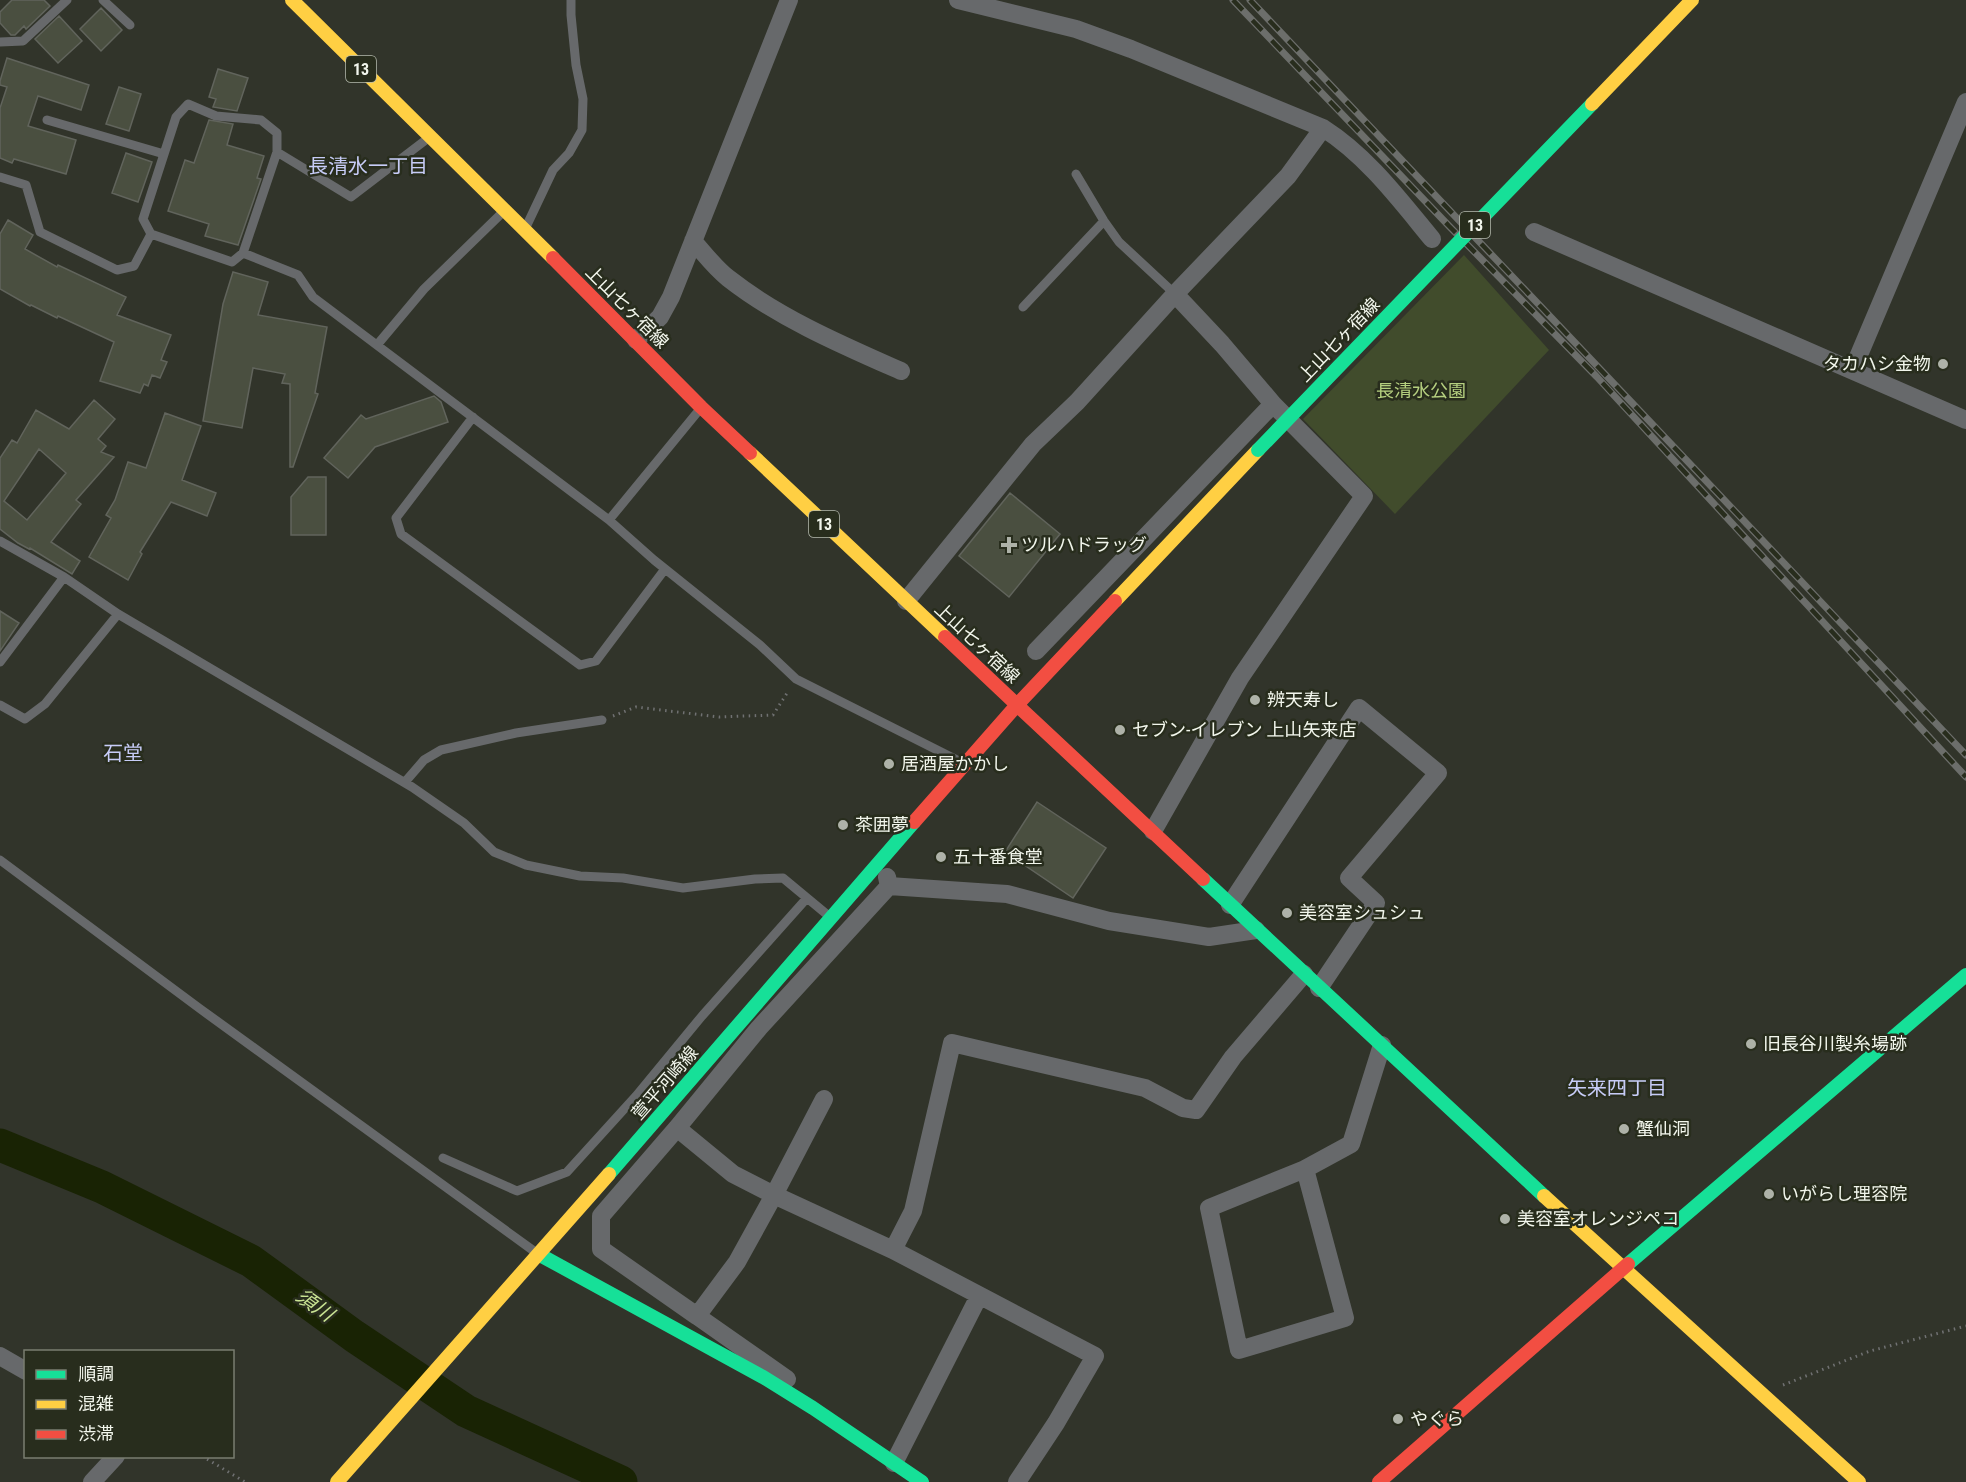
<svg xmlns="http://www.w3.org/2000/svg" width="1966" height="1482" font-family="'Roboto Condensed','Noto Sans JP',sans-serif">
  <rect width="100%" height="100%" fill="#31342a"/>
  <!-- green -->
  <path fill="#414c2c" d="M 1464,255 L 1549,350 L 1395,514 L 1303,419 Z"/>
  <g fill="none" stroke-linecap="round" stroke-linejoin="round">
    <!-- river -->
    <path stroke="#192304" stroke-width="33" d="M 0,1145 L 102,1187 L 251,1261 L 354,1336 L 466,1411 L 621,1482"/>
  </g>
  <!-- building -->
  <path fill="#4a4f40" stroke="#61645c" stroke-width="1.5" fill-rule="evenodd" d="M 12,0 L 44,0 L 50,6 L 26,29 L 24,26 L 15,35 L 11,35 L 0,23 L 0,12 Z
    M 101,8 L 122,30 L 101,51 L 80,29 Z
    M 59,16 L 82,41 L 58,63 L 35,39 Z
    M 7,58 L 89,85 L 81,110 L 38,96 L 28,126 L 76,140 L 66,174 L 14,159 L 12,163 L 0,158 L 0,108 L 7,87 L 0,85 L 0,81 Z
    M 218,69 L 248,78 L 237,111 L 213,107 L 216,99 L 209,97 Z
    M 119,87 L 141,94 L 129,131 L 106,124 Z
    M 209,120 L 233,124 L 227,145 L 264,156 L 257,178 L 261,179 L 238,245 L 205,236 L 209,224 L 168,211 L 185,160 L 194,163 Z
    M 126,153 L 152,162 L 138,202 L 112,193 Z
    M 8,220 L 33,235 L 25,249 L 57,267 L 58,265 L 126,297 L 117,315 L 171,335 L 161,360 L 167,362 L 160,378 L 152,375 L 148,386 L 144,384 L 140,393 L 100,381 L 114,342 L 58,316 L 57,318 L 31,305 L 30,306 L 0,289 L 0,234 Z
    M 233,272 L 268,282 L 258,315 L 327,327 L 315,393 L 318,394 L 293,467 L 290,467 L 290,384 L 282,383 L 285,374 L 253,368 L 242,428 L 203,421 L 223,304 Z
    M 434,396 L 441,402 L 448,422 L 375,447 L 348,478 L 324,458 L 361,415 L 366,419 Z
    M 94,400 L 115,419 L 98,439 L 106,446 L 101,452 L 114,457 L 76,500 L 81,504 L 51,542 L 80,561 L 72,574 L 30,548 L 29,549 L 18,543 L 0,529 L 0,458 L 12,440 L 17,443 L 36,410 L 69,429 ZM 39,449 L 66,473 L 27,520 L 4,501 Z
    M 165,413 L 201,426 L 182,480 L 216,493 L 207,516 L 171,502 L 140,552 L 142,554 L 128,580 L 89,557 L 111,518 L 106,515 L 115,500 L 128,462 L 146,468 Z
    M 308,477 L 326,477 L 326,535 L 291,535 L 291,497 Z
    M 1010,493 L 1060,534 L 1009,597 L 959,556 Z
    M 0,611 L 19,623 L 0,651 Z
    M 1037,802 L 1106,848 L 1073,898 L 1005,852 Z"/>
  <g fill="none" stroke-linecap="round" stroke-linejoin="round">
    <!-- path -->
    <path stroke="#707172" stroke-width="3" stroke-dasharray="1.5 4.5" stroke-linecap="butt" d="M 613,716 L 636,707 L 719,717 L 773,715 L 789,690
      M 1783,1385 L 1870,1351 L 1966,1326
      M 202,1456 L 245,1482"/>
    <!-- lane -->
    <path stroke="#67696b" stroke-width="9" d="M 103,0 L 130,25
      M 0,42 L 23,41 L 67,0
      M 47,120 L 164,154
      M 427,139 L 351,197 L 277,152 L 277,133 L 261,120 L 216,116 L 188,104 L 176,117 L 143,219 L 151,234 L 232,262 L 243,253 L 298,275 L 313,297 L 609,520 L 700,409
      M 1076,174 L 1104,221 L 1119,242 L 1175,294
      M 0,177 L 26,185 L 40,232 L 117,270 L 134,266 L 151,234
      M 526,227 L 553,170 L 569,153 L 582,130 L 583,99 L 576,65 L 571,15 L 571,0
      M 243,253 L 277,152
      M 1023,307 L 1104,221
      M 377,345 L 424,289 L 503,212
      M 473,417 L 396,518 L 401,534 L 580,665 L 596,661 L 665,569
      M 609,520 L 654,560 L 760,645 L 796,679 L 963,763
      M 0,541 L 64,577 L 118,614 L 412,787 L 464,823 L 494,852 L 526,865 L 580,876 L 623,878 L 683,888 L 755,879 L 783,878 L 830,917
      M 0,662 L 64,577
      M 0,705 L 25,719 L 45,704 L 118,614
      M 405,782 L 424,760 L 441,750 L 516,733 L 602,720
      M 0,860 L 199,1008 L 538,1254
      M 443,1158 L 517,1191 L 567,1172 L 636,1096 L 702,1016 L 807,898"/>
    <!-- street -->
    <path stroke="#67696b" stroke-width="18" d="M 958,0 L 1076,29 L 1131,49 L 1323,128 C 1367,156 1399,199 1432,239
      M 1534,232 L 1966,420
      M 693,241 C 704,253 715,268 728,278 C 779,318 842,345 901,371
      M 636,340 L 660,317 L 671,297 L 789,0
      M 1853,369 L 1966,102
      M 906,601 L 1033,444 L 1077,402 L 1175,294 L 1288,176 L 1323,128
      M 1036,651 L 1273,404
      M 1153,831 L 1240,678 L 1364,496 L 1273,404 L 1222,344 L 1175,294
      M 889,886 L 1007,894 L 1109,921 L 1209,937 L 1256,930
      M 1230,905 L 1359,708 L 1438,773 L 1349,878 L 1376,903 L 1319,988
      M 824,1099 L 774,1195 L 737,1262 L 697,1316 L 601,1249 L 601,1216 L 677,1128 L 733,1174 L 774,1195 L 893,1250 L 1095,1356 L 1056,1423 L 1017,1482
      M 677,1128 L 759,1028 L 889,886 L 887,877
      M 1305,1169 L 1345,1318 L 1239,1350 L 1209,1208 Z
      M 1305,1169 L 1351,1144 L 1382,1045
      M 893,1250 L 913,1211 L 952,1043 L 1145,1088 L 1183,1108 L 1196,1110 L 1233,1057 L 1304,974
      M 697,1316 L 787,1379
      M 0,1356 L 26,1371
      M 894,1463 L 979,1296
      M 92,1482 L 116,1456"/>
    <!-- fast -->
    <path stroke="#16e098" stroke-width="14" d="M 1203,879 L 1544,1196
      M 609,1174 L 914,822
      M 540,1255 L 763,1377 L 813,1408 L 922,1482
      M 1628,1264 L 1966,975"/>
    <!-- slow -->
    <path stroke="#ffcf43" stroke-width="14" d="M 292,0 L 553,258
      M 750,453 L 945,637
      M 1115,601 L 1258,450
      M 1544,1196 L 1859,1482
      M 337,1482 L 609,1174"/>
    <!-- jam -->
    <path stroke="#f24e42" stroke-width="14" d="M 553,258 L 701,407 L 750,453
      M 945,637 L 1017,705 L 1115,601
      M 914,822 L 1017,705 L 1203,879
      M 1379,1482 L 1628,1264"/>
    <!-- rail casing -->
    <g stroke="#6c6e6b" stroke-width="7">
      <path id="rail" d="M 1233,0 L 1449,226 L 1597,377 L 1966,777
        M 1250,0 L 1966,755"/>
    </g>
    <!-- rail -->
    <use href="#rail" stroke="#282d1d" stroke-width="4.5" stroke-dasharray="14" stroke-linecap="butt"/>
    <!-- fast-bridge -->
    <path stroke="#16e098" stroke-width="14" d="M 1258,450 L 1592,104"/>
    <!-- slow-bridge -->
    <path stroke="#ffcf43" stroke-width="14" d="M 1592,104 L 1692,0"/>
  </g>
  <!-- markers -->
  <g fill="#aeb2a8" stroke="#282d1d" stroke-width="2">
    <circle cx="1943" cy="364" r="6"/>
    <path d="M1006 536h6v6h6v6h-6v6h-6v-6h-6v-6h6z"/>
    <circle cx="1255" cy="700" r="6"/>
    <circle cx="1120" cy="730" r="6"/>
    <circle cx="889" cy="764" r="6"/>
    <circle cx="843" cy="825" r="6"/>
    <circle cx="941" cy="857" r="6"/>
    <circle cx="1287" cy="913" r="6"/>
    <circle cx="1751" cy="1044" r="6"/>
    <circle cx="1624" cy="1129" r="6"/>
    <circle cx="1769" cy="1194" r="6"/>
    <circle cx="1505" cy="1219" r="6"/>
    <circle cx="1398" cy="1419" r="6"/>
  </g>
  <g text-anchor="middle" stroke-width="5" stroke-linejoin="round" paint-order="stroke">
    <!-- shield labels -->
    <g fill="#282d1d" stroke="#b5baae" stroke-width="1.5">
      <rect x="346" y="56" width="30" height="26" rx="4.5"/>
      <rect x="1460" y="212" width="30" height="26" rx="4.5"/>
      <rect x="809" y="511" width="30" height="26" rx="4.5"/>
    </g>
    <g font-size="16" font-weight="bold" fill="#f2f6ec">
      <text x="361" y="75">13</text>
      <text x="1475" y="231">13</text>
      <text x="824" y="530">13</text>
    </g>
    <!-- street labels -->
    <g font-size="18" fill="#f2f6ec" stroke="#282d1d">
      <text transform="translate(627 307) rotate(45)" y="6">上山七ヶ宿線</text>
      <text transform="translate(1339 340) rotate(-46)" y="6">上山七ヶ宿線</text>
      <text transform="translate(977 643) rotate(43)" y="6">上山七ヶ宿線</text>
      <text transform="translate(665 1083) rotate(-49)" y="6">萱平河崎線</text>
    </g>
    <!-- poi labels -->
    <g font-size="18" fill="#f2f6ec" stroke="#282d1d" text-anchor="start">
      <text x="1931" y="370" text-anchor="end">タカハシ金物</text>
      <text x="1021" y="551">ツルハドラッグ</text>
      <text x="1267" y="706">辨天寿し</text>
      <text x="1132" y="736">セブン-イレブン 上山矢来店</text>
      <text x="901" y="770">居酒屋かかし</text>
      <text x="855" y="831">茶囲夢</text>
      <text x="953" y="863">五十番食堂</text>
      <text x="1299" y="919">美容室シュシュ</text>
      <text x="1763" y="1050">旧長谷川製糸場跡</text>
      <text x="1636" y="1135">蟹仙洞</text>
      <text x="1781" y="1200">いがらし理容院</text>
      <text x="1517" y="1225">美容室オレンジペコ</text>
      <text x="1410" y="1425">やぐら</text>
    </g>
    <!-- park labels -->
    <g font-size="18" fill="#b5cf7f" stroke="#282d1d">
      <text x="1421" y="397">長清水公園</text>
    </g>
    <!-- neighbourhood labels -->
    <g font-size="20" fill="#c7ccf7" stroke="#282d1d">
      <text x="368" y="173">長清水一丁目</text>
      <text x="123" y="760">石堂</text>
      <text x="1617" y="1095">矢来四丁目</text>
    </g>
    <!-- water labels -->
    <g font-size="20" font-style="italic" fill="#c9e493" stroke="#282d1d">
      <text transform="translate(315 1305) rotate(35)" y="7">須川</text>
    </g>
  </g>
  <!-- legend -->
  <rect x="24" y="1350" width="210" height="108" fill="#282d1d" stroke="#797d70" stroke-width="1.5"/>
  <rect x="36" y="1370" width="30" height="9" fill="#16e098" stroke="#797d70" stroke-width="1.5"/>
  <text x="78" y="1380" font-size="18" fill="#f2f6ec">順調</text>
  <rect x="36" y="1400" width="30" height="9" fill="#ffcf43" stroke="#797d70" stroke-width="1.5"/>
  <text x="78" y="1410" font-size="18" fill="#f2f6ec">混雑</text>
  <rect x="36" y="1430" width="30" height="9" fill="#f24e42" stroke="#797d70" stroke-width="1.5"/>
  <text x="78" y="1440" font-size="18" fill="#f2f6ec">渋滞</text>
</svg>
